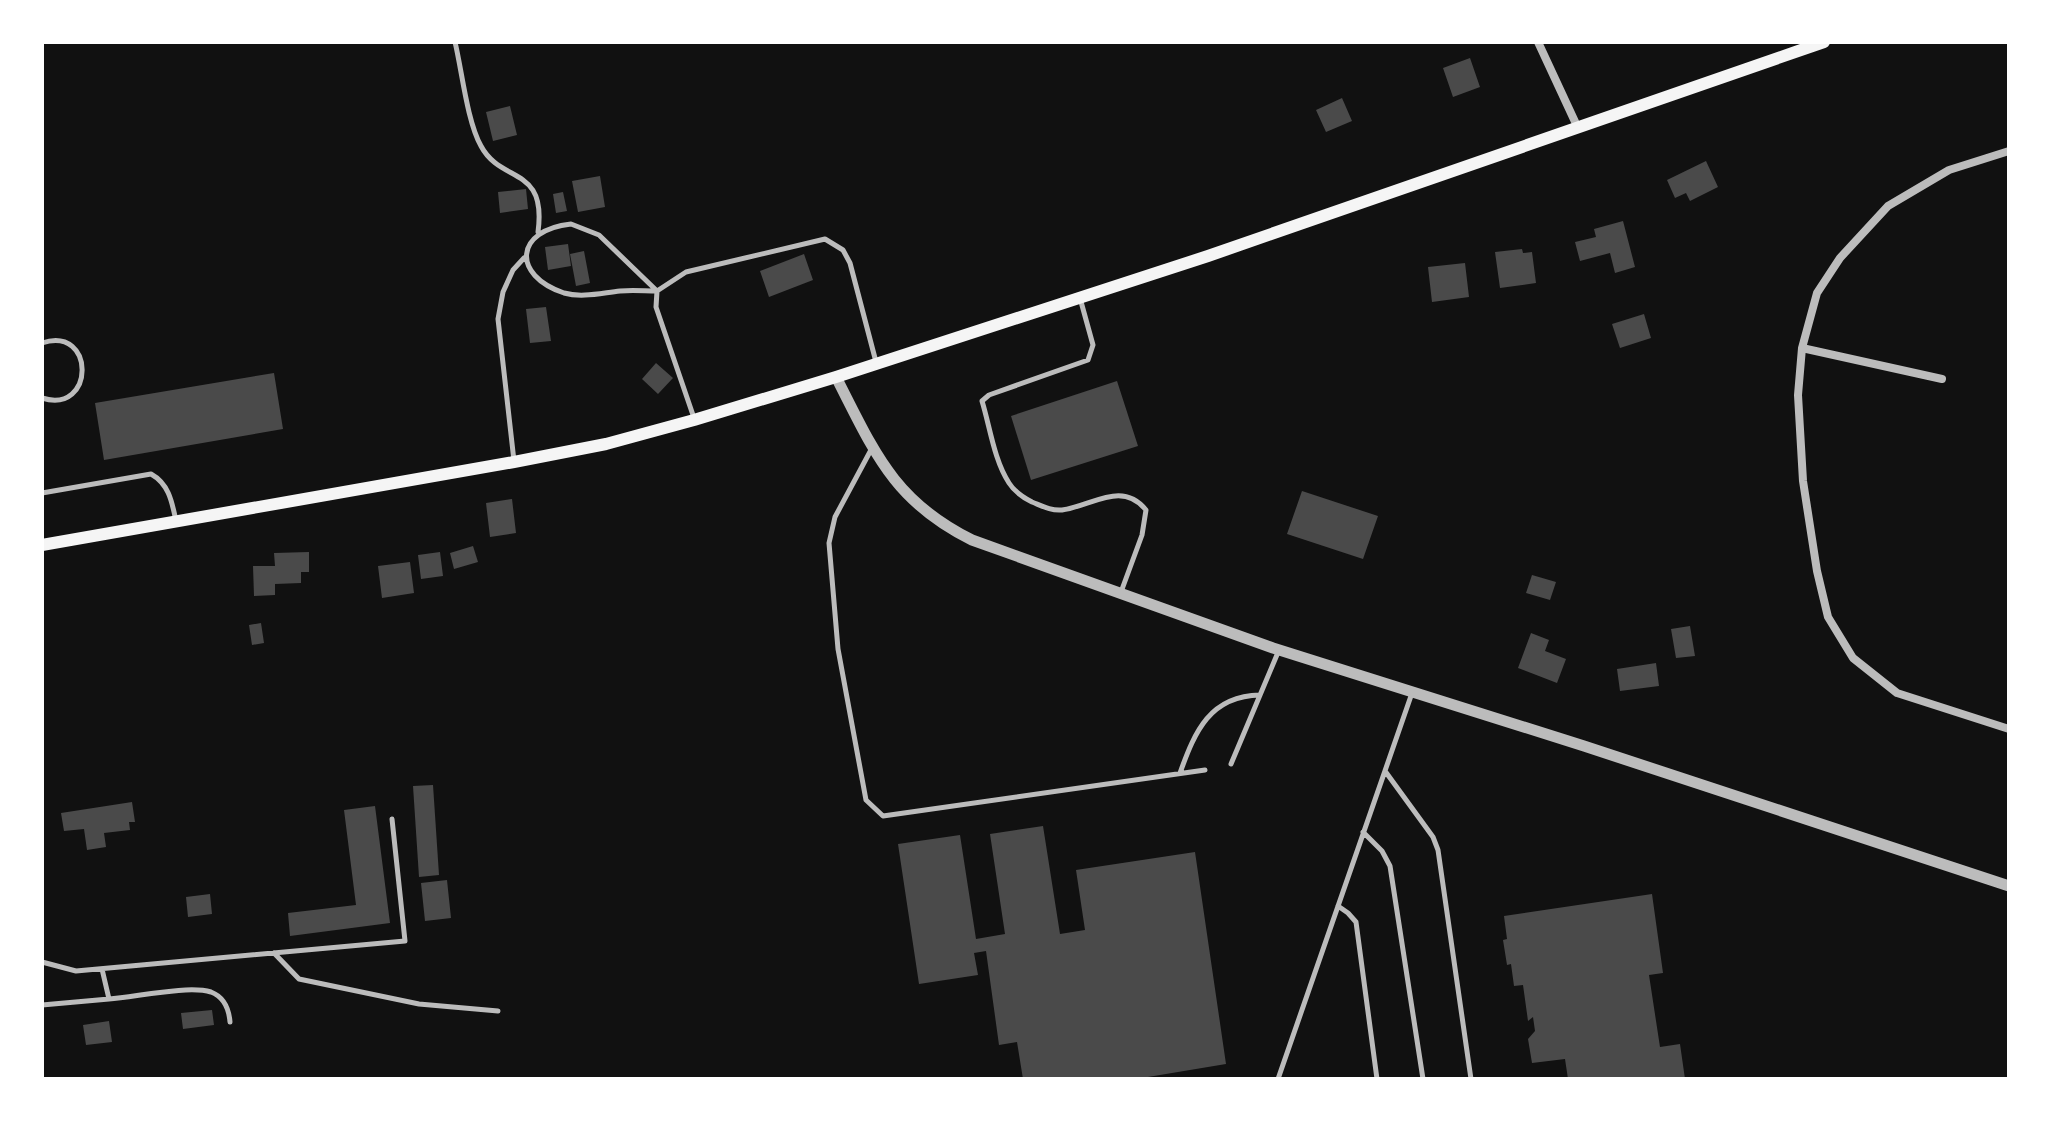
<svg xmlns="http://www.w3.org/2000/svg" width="2051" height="1121" font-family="'PT Serif',serif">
  <rect width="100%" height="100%" fill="#111"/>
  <!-- building -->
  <path fill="#4a4a4a" d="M 1470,58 L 1480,87 L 1453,97 L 1443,68 Z
    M 1342,98 L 1352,121 L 1326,132 L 1316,110 Z
    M 510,106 L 517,135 L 493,141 L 486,112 Z
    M 1706,161 L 1718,187 L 1690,201 L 1686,193 L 1675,198 L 1667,180 Z
    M 600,176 L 605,207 L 578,212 L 572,181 Z
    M 526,189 L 528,209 L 500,213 L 498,192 Z
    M 563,192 L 567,211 L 556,213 L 553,194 Z
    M 1623,221 L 1635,267 L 1615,273 L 1610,253 L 1580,261 L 1575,242 L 1596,237 L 1594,229 Z
    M 568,244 L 571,266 L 548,270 L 545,247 Z
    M 1522,249 L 1523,253 L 1532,252 L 1536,283 L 1500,288 L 1495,252 Z
    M 584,251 L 590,283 L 576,286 L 570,254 Z
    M 804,254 L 813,280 L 769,297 L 760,271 Z
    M 1465,263 L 1469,297 L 1432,302 L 1428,267 Z
    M 546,307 L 551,341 L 530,343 L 526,309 Z
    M 1644,314 L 1651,338 L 1620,348 L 1612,324 Z
    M 656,363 L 673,378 L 658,394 L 642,379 Z
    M 274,373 L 283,429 L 104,460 L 95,403 Z
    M 1117,381 L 1138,446 L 1031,480 L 1011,416 Z
    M 1302,491 L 1378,516 L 1363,559 L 1287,534 Z
    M 512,499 L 516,533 L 490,537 L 486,503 Z
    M 473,546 L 478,562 L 454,569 L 450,553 Z
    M 309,552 L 309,572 L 301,572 L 301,583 L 275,584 L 275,595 L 254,596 L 253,566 L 275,566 L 274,553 Z
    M 440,552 L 443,576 L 421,579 L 418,555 Z
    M 410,562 L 414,593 L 382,598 L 378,566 Z
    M 1532,575 L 1556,582 L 1550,600 L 1526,593 Z
    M 261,623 L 264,643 L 252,645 L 249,625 Z
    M 1690,626 L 1695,656 L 1676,658 L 1671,629 Z
    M 1531,633 L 1549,640 L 1545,651 L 1566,659 L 1557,683 L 1518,668 Z
    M 1656,663 L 1659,686 L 1620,691 L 1617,669 Z
    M 433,785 L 439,875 L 419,877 L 413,786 Z
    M 132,802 L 135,822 L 129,822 L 130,830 L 104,833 L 106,847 L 87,850 L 84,829 L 64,831 L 61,813 Z
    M 375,806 L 390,923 L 290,936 L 288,913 L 356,905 L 344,810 Z
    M 1043,826 L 1060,934 L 1085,930 L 1076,870 L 1195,852 L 1226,1064 L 1136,1079 L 1023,1079 L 1017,1042 L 999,1045 L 986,951 L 974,953 L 978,975 L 919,984 L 898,844 L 960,835 L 976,939 L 1005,934 L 990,834 Z
    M 447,880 L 451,918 L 425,921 L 421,883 Z
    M 210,894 L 212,914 L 188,917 L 186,897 Z
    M 1652,894 L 1663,973 L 1649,975 L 1660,1047 L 1680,1044 L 1685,1079 L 1568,1079 L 1565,1059 L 1532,1063 L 1528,1039 L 1535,1031 L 1533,1017 L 1528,1021 L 1523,985 L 1514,986 L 1511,964 L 1507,965 L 1503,940 L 1507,939 L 1504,916 Z
    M 212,1010 L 214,1025 L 183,1029 L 181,1013 Z
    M 109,1021 L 112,1042 L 86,1045 L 83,1025 Z"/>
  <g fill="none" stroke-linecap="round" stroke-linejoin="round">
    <!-- service -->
    <path stroke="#bcbcbc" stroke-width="5" d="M 455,42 C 462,71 467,121 481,146 C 501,184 547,165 538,232
      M 571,224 L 599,235 L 657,291 C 645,291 632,290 620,291 C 601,293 582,298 564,293 C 511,275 515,230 571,224 Z
      M 1080,298 L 1093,345 L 1088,360 L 989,395 L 982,401 C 990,427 994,460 1009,483 C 1014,491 1024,498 1032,502 C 1042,506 1051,511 1062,510 C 1092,506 1122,480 1146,510 L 1142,535 L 1121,592
      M 42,343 C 96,325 95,415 42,398
      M 694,418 L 656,307 L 657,291 L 686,272 L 825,239 L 843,250 L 850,263 L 876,362
      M 872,448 L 835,517 L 829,543 L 838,649 L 866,800 L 883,816 L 1205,770
      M 514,461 L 498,319 L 503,292 L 513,270 L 524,258
      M 42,493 L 151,474 C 169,484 172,502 176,521
      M 1231,764 L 1279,650
      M 1385,771 L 1433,837 L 1438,850 L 1471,1079
      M 1180,773 C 1195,731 1210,696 1260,695
      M 1363,832 L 1382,851 L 1390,866 L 1423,1079
      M 1338,906 L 1348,913 L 1356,922 L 1377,1079
      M 274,953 L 299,979 L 419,1004 L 498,1011
      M 42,962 L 76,971 L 405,941 L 392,819
      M 109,999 C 136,997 188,985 211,992 C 224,997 229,1010 230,1022
      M 42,1005 L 109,999 L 102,969
      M 1278,1079 L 1412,693"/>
    <!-- minor -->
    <path stroke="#bcbcbc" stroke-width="8" d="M 1538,42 L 1577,126
      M 2009,151 L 1949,170 L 1888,206 L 1840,258 L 1817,293 L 1802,348 L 1798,395 L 1803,481 L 1817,571 L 1828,617 L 1853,658 L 1897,693 L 2009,729
      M 1802,348 L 1942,379"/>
    <!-- tertiary -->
    <path stroke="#bcbcbc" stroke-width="11" d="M 836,377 C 874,451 893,501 972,540 L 1273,648 L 1584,746 L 2009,886"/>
    <!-- secondary -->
    <path stroke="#f5f5f5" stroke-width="12" d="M 42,545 L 514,462 L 606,444 L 694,420 L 836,377 L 1208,256 L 1824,42"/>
  </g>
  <!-- border -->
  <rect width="2051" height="1121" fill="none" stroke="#ffffff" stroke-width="88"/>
</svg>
